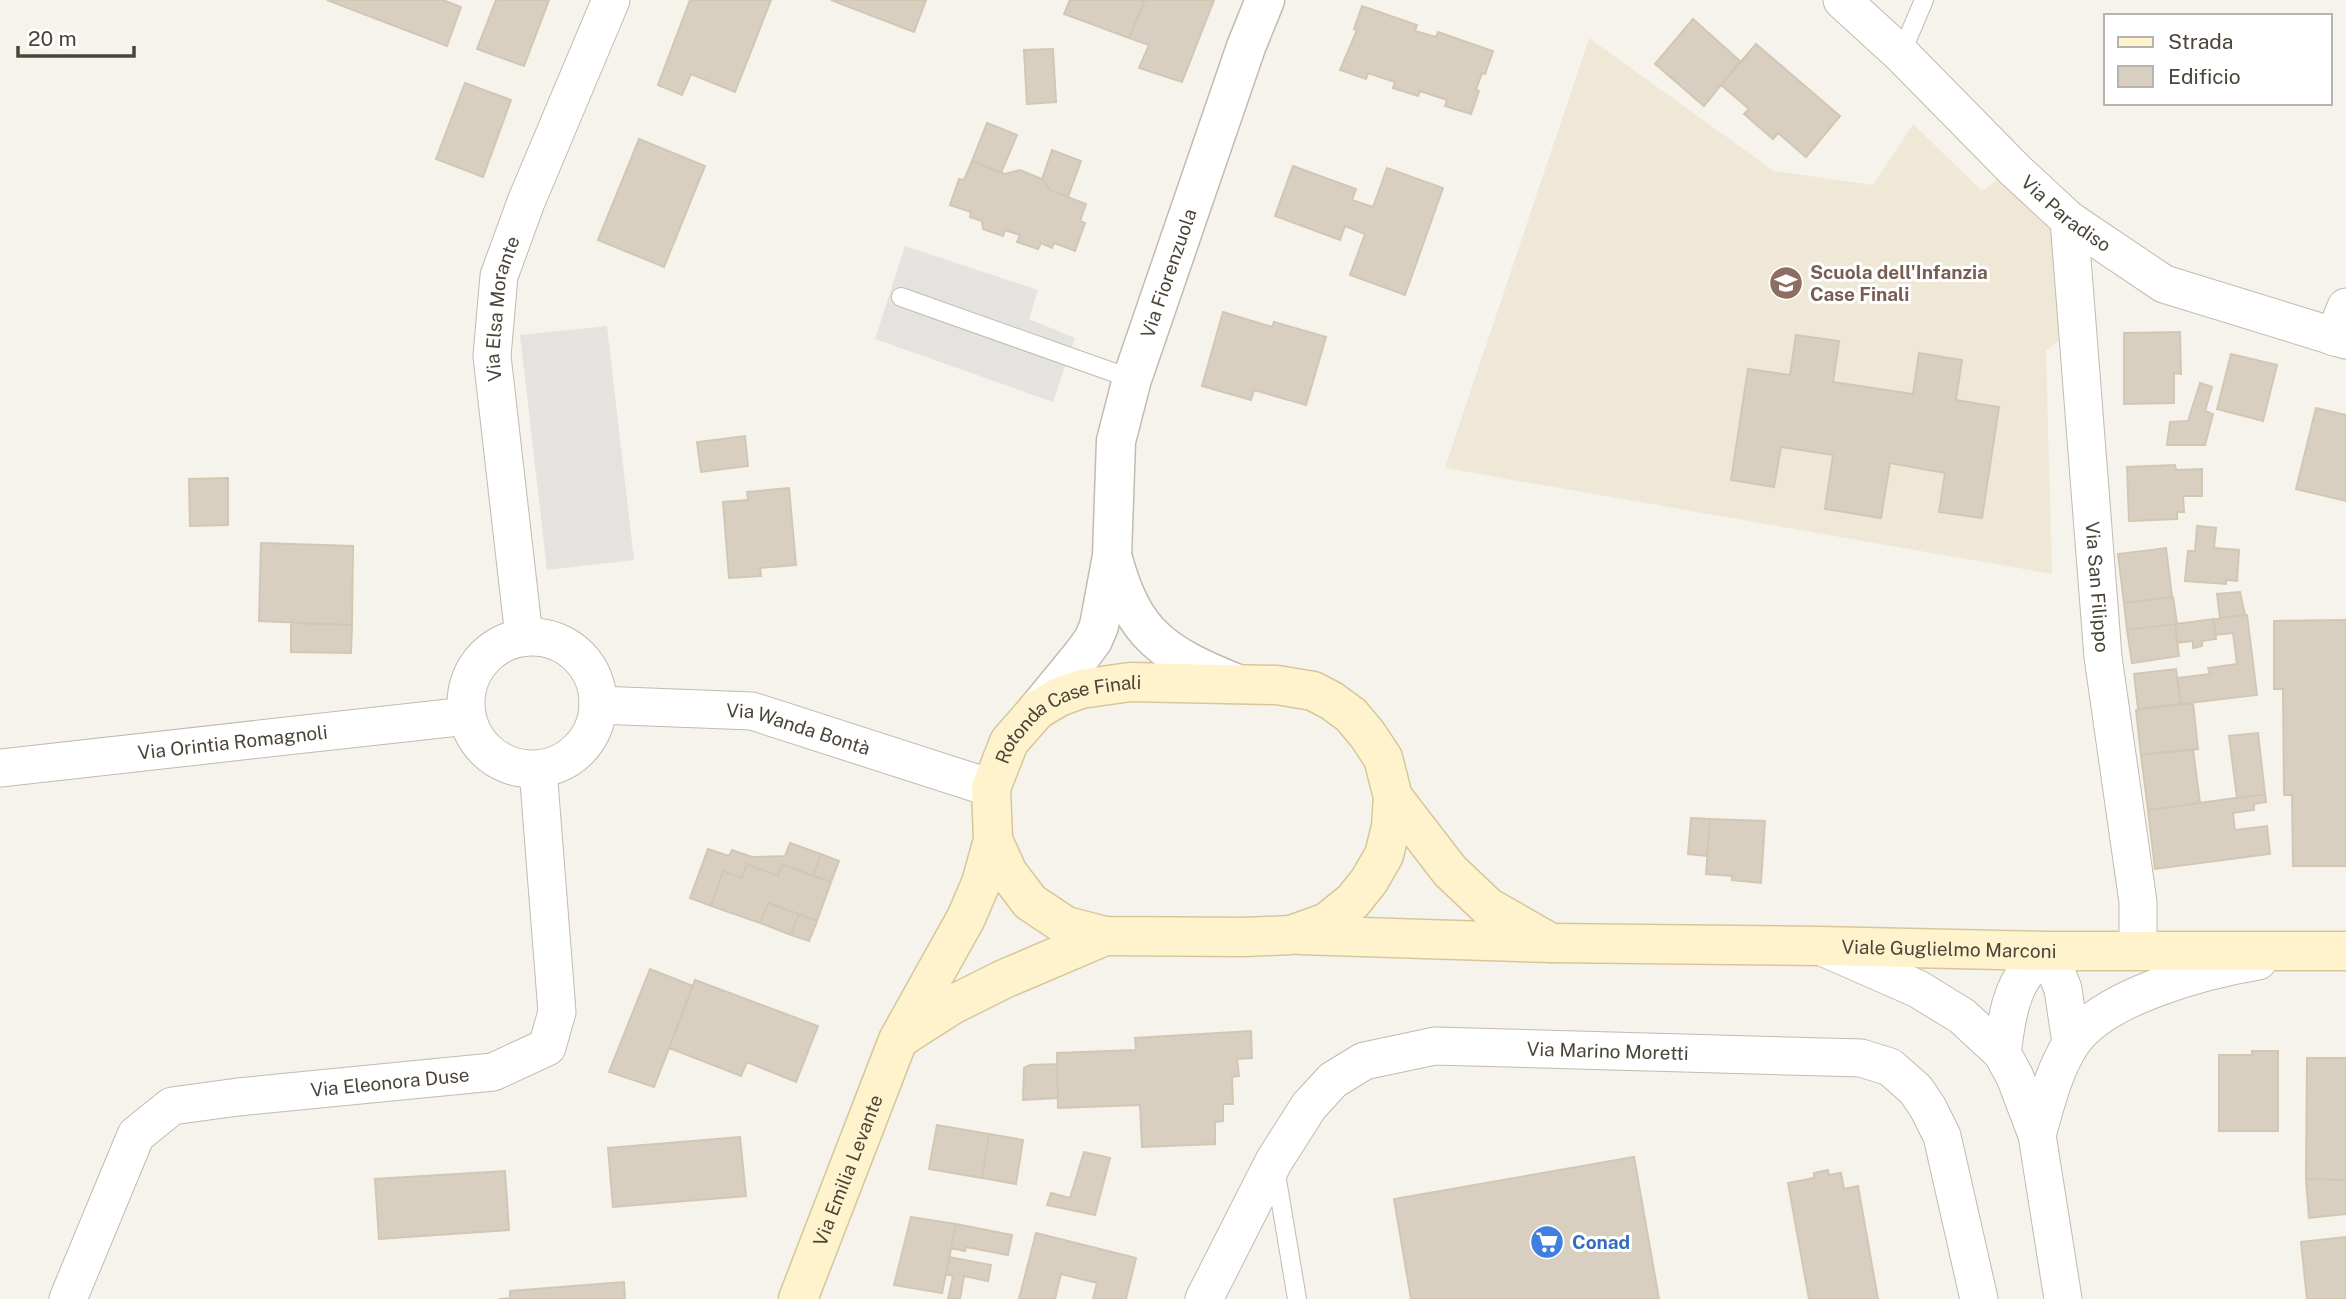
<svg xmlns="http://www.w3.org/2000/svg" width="2346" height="1299" font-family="'Public Sans',sans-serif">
  <rect width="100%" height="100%" fill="#f6f3ec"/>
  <!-- education -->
  <path fill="#efe8d6" d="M 1589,38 L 1774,171 L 1873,185 L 1913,124 L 1982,191 L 2008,172 L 2061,230 L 2066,335 L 2046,351 L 2052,574 L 1445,468 Z"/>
  <!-- parking -->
  <path fill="#e5e3e0" d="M 905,246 L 1038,290 L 1029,319 L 1075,338 L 1053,402 L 875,339 Z
    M 607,326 L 634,560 L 547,570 L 520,335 Z"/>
  <!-- building -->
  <path fill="#d8cfc1" stroke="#d3c7b4" stroke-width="2" d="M 327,0 L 443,0 L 461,7 L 447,46 Z
    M 496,0 L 549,0 L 524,66 L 477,49 Z
    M 690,0 L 771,0 L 735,92 L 691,74 L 682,95 L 658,85 Z
    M 831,0 L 926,0 L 914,32 Z
    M 1070,0 L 1145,0 L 1129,38 L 1064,14 Z
    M 1145,0 L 1214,0 L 1182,82 L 1139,68 L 1149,45 L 1129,38 Z
    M 1362,6 L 1417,25 L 1415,31 L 1436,37 L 1438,32 L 1493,51 L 1485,74 L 1482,73 L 1476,90 L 1479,91 L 1471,114 L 1445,106 L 1447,100 L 1420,91 L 1418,96 L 1393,88 L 1395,82 L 1368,73 L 1366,79 L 1340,70 L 1357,30 L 1354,29 Z
    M 1693,19 L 1740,61 L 1704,106 L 1655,64 Z
    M 1756,44 L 1840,116 L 1806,157 L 1778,133 L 1773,139 L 1744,114 L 1749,109 L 1721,85 Z
    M 1053,49 L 1056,102 L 1027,104 L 1024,50 Z
    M 465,83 L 511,100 L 483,177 L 436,159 Z
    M 987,123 L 1017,135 L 1001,173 L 972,161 Z
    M 639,139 L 705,166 L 664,267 L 598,240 Z
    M 1052,150 L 1081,161 L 1068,197 L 1050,190 L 1042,179 Z
    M 972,161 L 1005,174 L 1020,170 L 1042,179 L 1050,190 L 1086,204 L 1080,221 L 1085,223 L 1075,251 L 1054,243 L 1052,248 L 1041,243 L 1038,249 L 1017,242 L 1020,235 L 1005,230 L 1003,236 L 983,229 L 982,221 L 970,217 L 971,212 L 950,205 L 959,179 L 964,180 Z
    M 1293,166 L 1356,189 L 1352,200 L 1373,207 L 1387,168 L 1443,188 L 1405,295 L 1350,275 L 1365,234 L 1345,226 L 1340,240 L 1275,216 Z
    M 1223,312 L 1272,327 L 1274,322 L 1326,337 L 1306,405 L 1254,390 L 1251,400 L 1202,386 Z
    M 2180,332 L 2181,374 L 2174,373 L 2174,403 L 2124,404 L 2124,333 Z
    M 1796,335 L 1839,341 L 1833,382 L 1913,394 L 1919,353 L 1962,360 L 1956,400 L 1999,407 L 1982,518 L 1939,512 L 1945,473 L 1890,463 L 1881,518 L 1825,509 L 1833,455 L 1781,447 L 1774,487 L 1731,480 L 1748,369 L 1790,375 Z
    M 2231,354 L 2277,365 L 2263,421 L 2217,409 Z
    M 2200,383 L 2212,387 L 2205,411 L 2213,414 L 2205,445 L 2167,445 L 2170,422 L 2188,421 Z
    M 2316,408 L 2346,415 L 2346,501 L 2296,489 Z
    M 745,436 L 748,466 L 701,472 L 697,442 Z
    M 2175,465 L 2176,470 L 2202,469 L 2202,496 L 2183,496 L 2184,512 L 2177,512 L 2177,519 L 2129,521 L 2127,467 Z
    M 228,478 L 228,525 L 190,526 L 189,479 Z
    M 789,488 L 796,565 L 760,568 L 761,576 L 729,578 L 723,502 L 748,500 L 747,492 Z
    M 2197,526 L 2216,528 L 2214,548 L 2239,550 L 2237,581 L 2226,580 L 2226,584 L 2185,581 L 2188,551 L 2195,551 Z
    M 261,543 L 353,546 L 352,625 L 259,621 Z
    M 2166,548 L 2172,597 L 2124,603 L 2118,554 Z
    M 2240,592 L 2245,615 L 2220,618 L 2217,594 Z
    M 2173,597 L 2177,624 L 2127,630 L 2124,603 Z
    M 2247,615 L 2257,695 L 2181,704 L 2177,678 L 2210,674 L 2208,668 L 2237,664 L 2233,633 L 2216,635 L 2213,619 Z
    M 2213,619 L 2216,639 L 2202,641 L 2202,646 L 2193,648 L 2193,641 L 2177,643 L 2175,624 Z
    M 2346,620 L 2346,866 L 2293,866 L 2292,795 L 2284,795 L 2283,689 L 2274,689 L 2274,621 Z
    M 291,623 L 352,625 L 351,653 L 291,652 Z
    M 2175,624 L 2179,656 L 2132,663 L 2127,630 Z
    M 2176,669 L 2181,704 L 2138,709 L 2134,674 Z
    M 2193,703 L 2198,749 L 2141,755 L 2136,710 Z
    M 2258,733 L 2265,794 L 2237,798 L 2229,736 Z
    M 2193,749 L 2200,803 L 2148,810 L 2141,755 Z
    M 2265,794 L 2266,802 L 2254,804 L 2254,810 L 2233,813 L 2235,830 L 2267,826 L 2270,854 L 2155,869 L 2148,810 Z
    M 1691,818 L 1710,819 L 1707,856 L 1688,854 Z
    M 1710,819 L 1765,821 L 1761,883 L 1732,880 L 1732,876 L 1706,874 Z
    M 790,843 L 821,854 L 813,876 L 782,864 L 778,876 L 747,864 L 742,878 L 723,871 L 711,906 L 690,898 L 708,849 L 729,856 L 732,850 L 752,857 L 785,856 Z
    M 821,854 L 839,861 L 831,882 L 813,876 Z
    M 747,864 L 778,876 L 782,864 L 831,882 L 817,921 L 768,903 L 760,923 L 711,906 L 723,871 L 742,878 Z
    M 768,903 L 799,914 L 791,935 L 760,923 Z
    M 799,914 L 817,921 L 809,941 L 791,935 Z
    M 650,969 L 693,986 L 654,1087 L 609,1072 Z
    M 695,980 L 818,1026 L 796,1082 L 747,1062 L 741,1076 L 669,1048 Z
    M 1251,1031 L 1252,1058 L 1237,1059 L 1239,1076 L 1232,1077 L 1233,1104 L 1223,1104 L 1223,1121 L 1215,1122 L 1215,1144 L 1142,1147 L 1140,1105 L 1058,1108 L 1057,1053 L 1136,1050 L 1135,1038 Z
    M 2252,1051 L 2278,1051 L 2278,1131 L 2219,1131 L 2219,1055 L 2252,1055 Z
    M 2307,1058 L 2346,1058 L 2346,1180 L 2306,1179 Z
    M 1057,1064 L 1058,1098 L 1023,1100 L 1024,1068 L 1030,1065 Z
    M 937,1125 L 989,1134 L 982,1178 L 929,1169 Z
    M 989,1134 L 1023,1140 L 1016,1184 L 982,1178 Z
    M 740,1137 L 746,1196 L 613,1207 L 608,1148 Z
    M 1084,1152 L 1110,1158 L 1095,1215 L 1047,1205 L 1051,1193 L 1070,1198 Z
    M 1634,1157 L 1659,1299 L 1411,1299 L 1394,1199 Z
    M 1828,1170 L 1829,1175 L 1841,1173 L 1844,1189 L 1858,1186 L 1878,1299 L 1809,1299 L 1788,1183 L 1814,1178 L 1814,1173 Z
    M 505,1171 L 509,1230 L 379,1239 L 375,1179 Z
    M 2306,1179 L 2346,1180 L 2346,1214 L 2309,1218 Z
    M 911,1217 L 956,1224 L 942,1293 L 894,1285 Z
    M 956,1224 L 1012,1235 L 1008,1255 L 966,1247 L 965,1251 L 951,1248 Z
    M 1036,1233 L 1136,1258 L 1126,1299 L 1093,1299 L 1097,1283 L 1061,1274 L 1055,1299 L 1019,1299 Z
    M 2346,1237 L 2346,1299 L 2307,1299 L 2301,1242 Z
    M 949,1257 L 991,1265 L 988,1281 L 964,1276 L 960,1299 L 948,1299 L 953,1276 L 946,1274 Z
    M 624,1282 L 625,1299 L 499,1299 L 510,1298 L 510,1291 Z"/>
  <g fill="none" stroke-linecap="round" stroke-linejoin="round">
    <!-- service casing -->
    <g stroke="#c2bbae" stroke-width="20">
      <path id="service" d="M 1901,54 L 1924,0
        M 901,297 L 1132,379
        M 1275,1168 L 1297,1299"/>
    </g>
    <!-- minor casing -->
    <g stroke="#c2bbae" stroke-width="39">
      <g id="minor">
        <path id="s1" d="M 1842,0 L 1901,54 L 2015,170 L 2069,220 L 2164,284 L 2346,340"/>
        <path id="s2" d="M 2069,220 L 2103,657 L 2138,902 L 2138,950"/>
        <path d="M 2334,337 L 2346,307"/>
        <path id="s3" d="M 524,637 L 492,356 L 499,276 L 526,202 L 611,0"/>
        <circle cx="532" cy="703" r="66"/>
        <path id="s4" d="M 598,705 L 752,711 L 991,788"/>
        <path id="s5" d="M 0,768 L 467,716"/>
        <path d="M 1820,946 L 1918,989 L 1962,1016 L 2002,1053 L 2015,1077 L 2037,1135 L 2063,1299"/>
        <path d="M 2002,1053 C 2006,1026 2009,992 2028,970 C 2034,963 2042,957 2048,951 L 2063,989 L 2071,1043"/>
        <path d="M 2037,1135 C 2046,1104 2053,1072 2071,1044 C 2102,996 2205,970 2258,961"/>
        <path id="s6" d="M 68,1299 L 136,1135 L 172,1106 L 238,1097 L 493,1072 L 547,1047 L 557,1012 L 538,769"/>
        <path id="s7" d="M 1204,1299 L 1274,1161 L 1309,1106 L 1333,1080 L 1364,1061 L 1435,1046 L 1861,1058 L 1890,1067 L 1916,1090 L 1928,1108 L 1942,1136 L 1979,1299"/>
      </g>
    </g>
    <!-- tertiary casing -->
    <g stroke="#c2bbae" stroke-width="41">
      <g id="tertiary">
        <path d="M 1113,559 C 1134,636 1164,654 1235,683"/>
        <path id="s8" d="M 1037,710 L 1082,655 L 1093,640 L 1099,626 L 1112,556 L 1116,441 L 1132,379 L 1246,47 L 1265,0"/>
      </g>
    </g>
    <!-- secondary casing -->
    <g stroke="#d6c79b" stroke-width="41">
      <g id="secondary">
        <path id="s9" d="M 1393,797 L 1391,827 L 1384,855 L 1369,881 L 1353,901 L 1327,922 L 1291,935 L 1244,937 L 1105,936 L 1066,926 L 1030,902 L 1008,873 L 993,840 L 991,788 L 1009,742 L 1037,710 L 1059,697 L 1081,689 L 1130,682 L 1277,685 L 1313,691 L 1332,701 L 1351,715 L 1367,734 L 1383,758 L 1393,797 L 1450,871 L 1488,907 L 1551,943"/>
        <path id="s10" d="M 1300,935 L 1551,943 L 1819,946 L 2048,951 L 2346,951"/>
        <path d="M 902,1037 L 952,1005 L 1004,979 L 1105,936"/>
        <path id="s11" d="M 798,1299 L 898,1040 L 966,918 L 981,883 L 993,840"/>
      </g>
    </g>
    <!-- service -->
    <use href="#service" stroke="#fff" stroke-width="18"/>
    <!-- minor -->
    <use href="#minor" stroke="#fff" stroke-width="37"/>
    <!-- tertiary -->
    <use href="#tertiary" stroke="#fff" stroke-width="38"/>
    <!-- secondary -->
    <use href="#secondary" stroke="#fff3cd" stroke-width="38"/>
  </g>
  <!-- icons -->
  <defs>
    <g id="school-disc" transform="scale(1.75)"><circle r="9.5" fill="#8d6e63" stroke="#fff"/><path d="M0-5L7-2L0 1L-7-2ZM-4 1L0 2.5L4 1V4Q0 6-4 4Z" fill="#fff"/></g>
    <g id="supermarket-disc" transform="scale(1.75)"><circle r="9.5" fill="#3f7fe0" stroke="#fff"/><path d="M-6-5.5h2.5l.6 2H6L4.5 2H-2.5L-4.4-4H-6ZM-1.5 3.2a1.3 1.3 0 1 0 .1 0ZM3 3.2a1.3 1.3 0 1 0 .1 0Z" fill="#fff"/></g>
  </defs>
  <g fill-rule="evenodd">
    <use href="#school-disc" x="1786" y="283"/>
    <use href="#supermarket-disc" x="1547" y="1242"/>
  </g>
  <g text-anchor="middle" stroke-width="6" stroke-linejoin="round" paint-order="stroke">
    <!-- street labels -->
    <g font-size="19" fill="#4b4439" stroke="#fff">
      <text dy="7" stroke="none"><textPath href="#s1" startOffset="310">Via Paradiso</textPath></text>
      <text dy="7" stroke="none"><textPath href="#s8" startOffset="467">Via Fiorenzuola</textPath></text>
      <text dy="7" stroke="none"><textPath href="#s3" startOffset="331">Via Elsa Morante</textPath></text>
      <text dy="7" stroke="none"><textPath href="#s2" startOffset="368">Via San Filippo</textPath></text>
      <text dy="7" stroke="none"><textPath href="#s9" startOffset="695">Rotonda Case Finali</textPath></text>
      <text dy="7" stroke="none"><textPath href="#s4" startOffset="203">Via Wanda Bontà</textPath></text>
      <text dy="7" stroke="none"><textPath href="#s5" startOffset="234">Via Orintia Romagnoli</textPath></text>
      <text dy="7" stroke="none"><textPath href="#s10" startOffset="649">Viale Guglielmo Marconi</textPath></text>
      <text dy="7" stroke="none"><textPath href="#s7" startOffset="537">Via Marino Moretti</textPath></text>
      <text dy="7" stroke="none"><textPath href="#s6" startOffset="443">Via Eleonora Duse</textPath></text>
      <text dy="7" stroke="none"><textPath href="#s11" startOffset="138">Via Emilia Levante</textPath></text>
    </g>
    <!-- education labels -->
    <g font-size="19" font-weight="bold" fill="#785e54" stroke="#fff" text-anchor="start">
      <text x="1810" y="279">Scuola dell'Infanzia<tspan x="1810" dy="22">Case Finali</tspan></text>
    </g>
    <!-- shop labels -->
    <g font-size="19" font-weight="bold" fill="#366cbe" stroke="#fff" text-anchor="start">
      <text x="1572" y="1249">Conad</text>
    </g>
  </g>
  <!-- legend -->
  <rect x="2104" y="14" width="228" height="91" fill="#ffffff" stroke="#b7b4b0" stroke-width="2"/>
  <rect x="2118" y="37" width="35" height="10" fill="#fff3cd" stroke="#b7b4b0" stroke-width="2"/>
  <text x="2168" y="49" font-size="21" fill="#4b4439">Strada</text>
  <rect x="2118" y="66" width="35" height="21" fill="#d8cfc1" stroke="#b7b4b0" stroke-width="2"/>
  <text x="2168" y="84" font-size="21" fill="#4b4439">Edificio</text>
  <!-- scale -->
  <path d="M18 46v10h116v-10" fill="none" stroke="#4b4439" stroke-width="3.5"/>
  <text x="28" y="46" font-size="21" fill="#4b4439" stroke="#ffffff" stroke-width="5" paint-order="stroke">20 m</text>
</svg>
